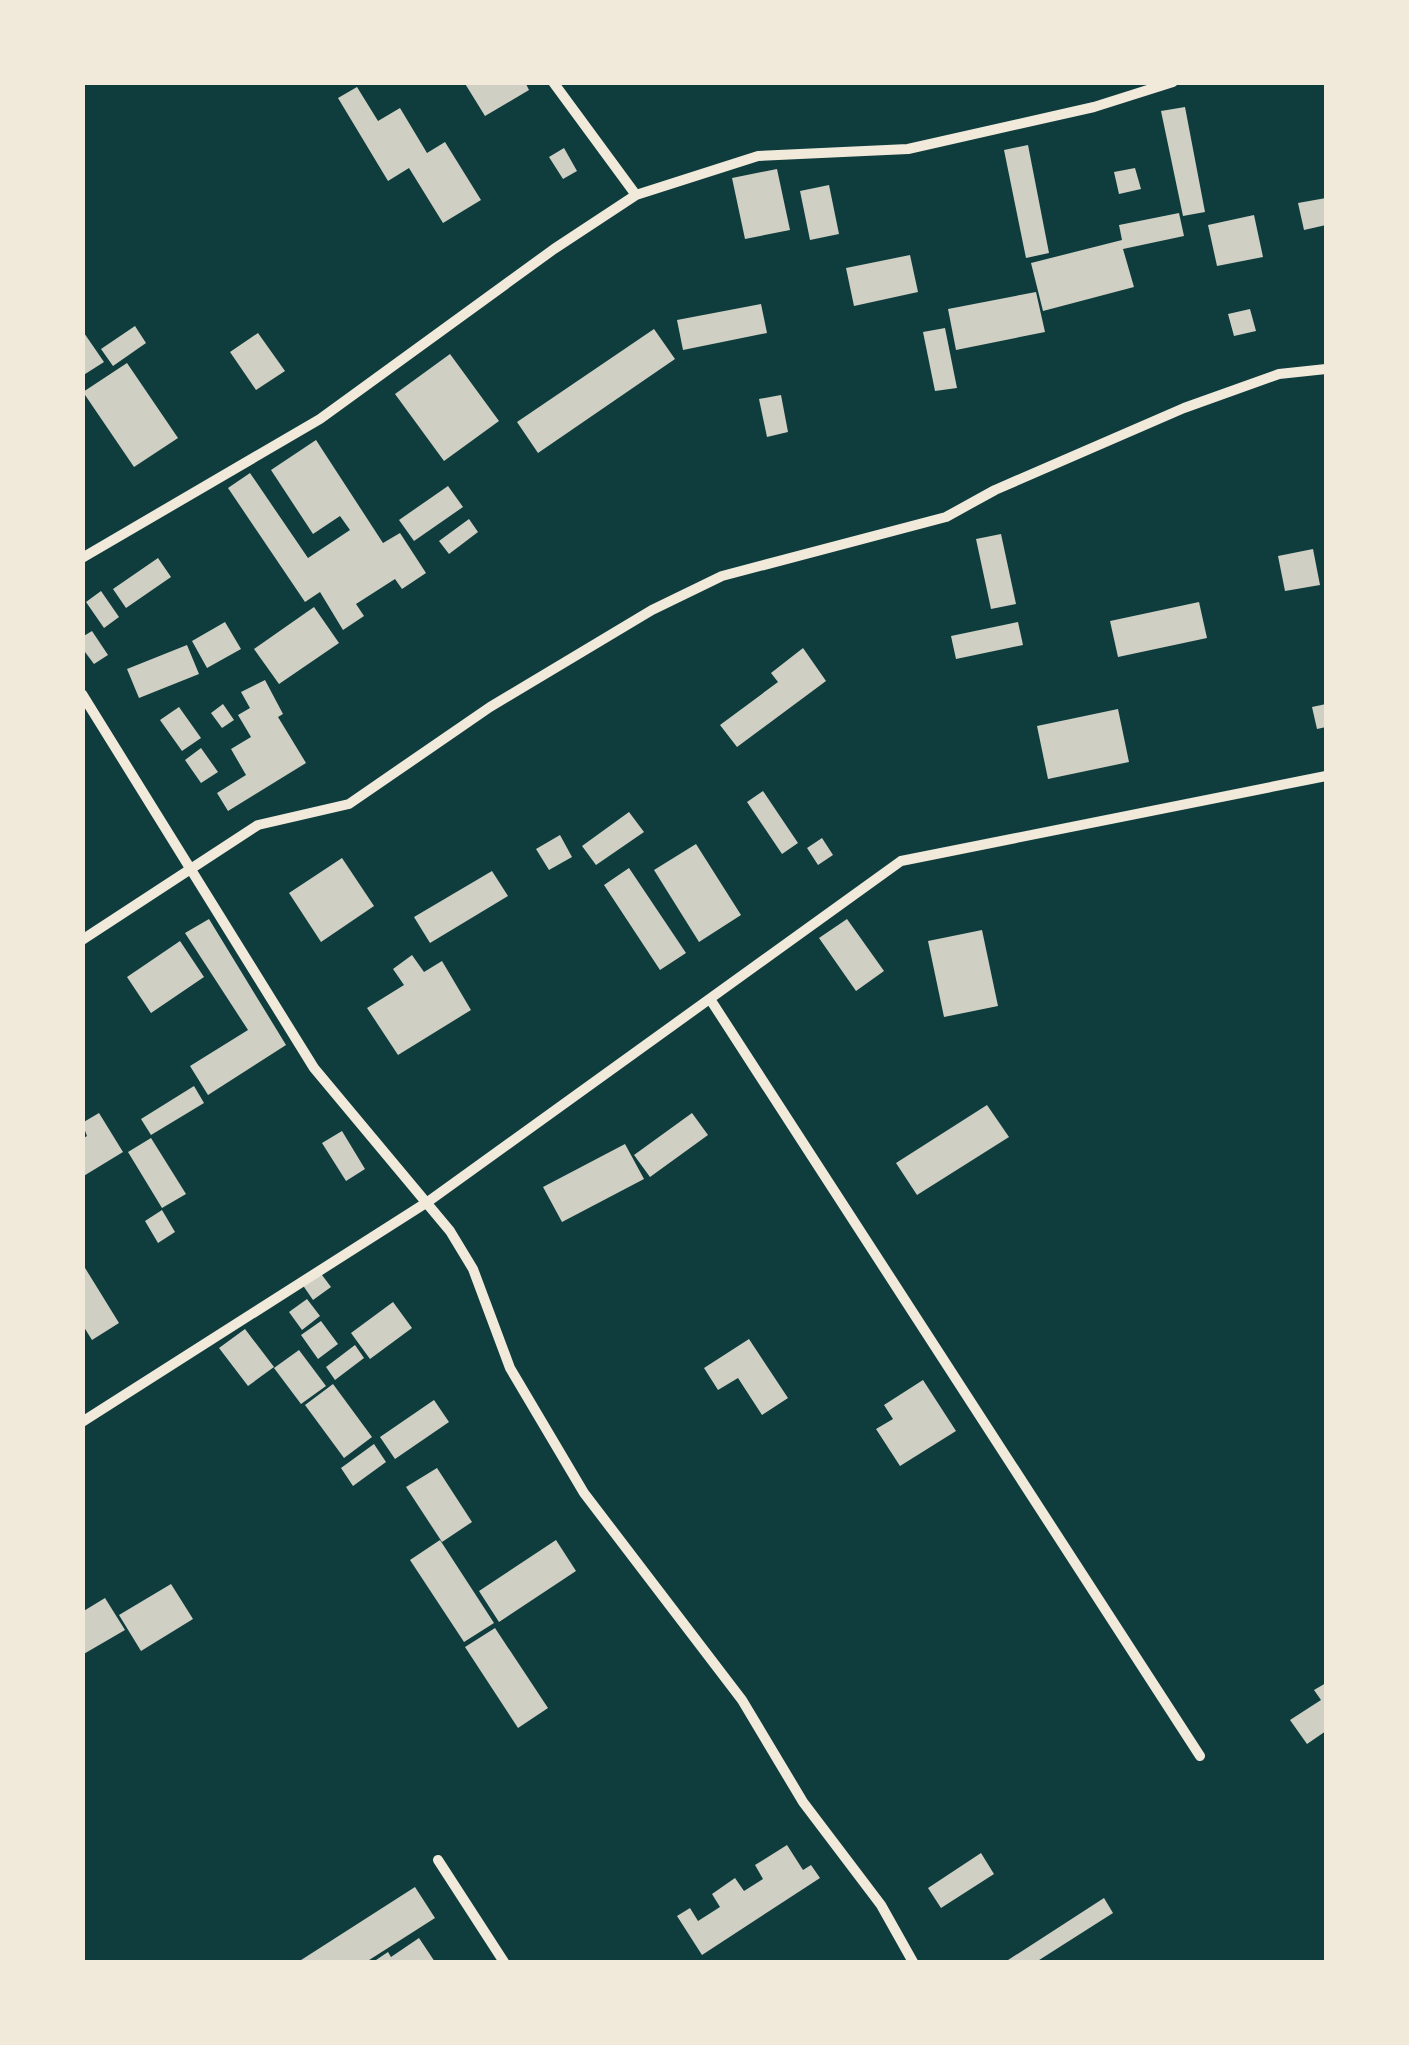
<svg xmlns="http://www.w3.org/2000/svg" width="1409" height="2045" font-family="Signika,sans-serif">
  <rect width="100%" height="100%" fill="#0f3d3e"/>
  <!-- building -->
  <path fill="#cfcfc3" d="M 464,82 L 525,82 L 529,90 L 485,116 Z
    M 357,87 L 378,121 L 400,108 L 427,153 L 445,142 L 481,200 L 443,223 L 409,168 L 388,181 L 338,98 Z
    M 1185,107 L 1205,212 L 1183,216 L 1161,111 Z
    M 1028,145 L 1049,253 L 1026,258 L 1004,150 Z
    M 564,148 L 577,171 L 563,179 L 549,157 Z
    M 1135,168 L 1141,189 L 1119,194 L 1114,172 Z
    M 777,169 L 790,230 L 745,239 L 732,178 Z
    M 829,185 L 839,234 L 810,240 L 800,191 Z
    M 1326,198 L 1326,225 L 1304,230 L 1298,203 Z
    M 1179,213 L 1184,236 L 1123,249 L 1134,287 L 1043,311 L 1031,263 L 1122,240 L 1119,225 Z
    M 1254,215 L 1263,257 L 1217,266 L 1208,225 Z
    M 910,255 L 918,292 L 854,306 L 846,268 Z
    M 1036,292 L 1045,332 L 956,350 L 948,309 Z
    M 761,304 L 767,333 L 683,350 L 677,320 Z
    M 1250,309 L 1256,331 L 1234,336 L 1228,314 Z
    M 135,326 L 146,343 L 113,366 L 101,349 Z
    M 945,328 L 957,388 L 935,391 L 923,332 Z
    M 654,329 L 675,359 L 538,453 L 517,422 Z
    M 82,330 L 104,362 L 82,376 Z
    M 258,333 L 285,371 L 256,390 L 230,352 Z
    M 450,354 L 499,421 L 444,461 L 395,394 Z
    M 127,363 L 178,438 L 134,467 L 83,392 Z
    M 781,395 L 788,432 L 767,437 L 759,399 Z
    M 316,440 L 383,543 L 400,533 L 426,573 L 402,589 L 395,579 L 356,604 L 364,616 L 343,630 L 320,592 L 305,602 L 228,488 L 250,473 L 308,558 L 350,530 L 340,516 L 313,534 L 271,470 Z
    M 448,486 L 463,507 L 414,541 L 399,520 Z
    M 469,519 L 478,532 L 449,554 L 439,541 Z
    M 1001,534 L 1016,604 L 991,609 L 976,539 Z
    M 1313,549 L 1320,585 L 1285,591 L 1278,556 Z
    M 158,558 L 171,577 L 126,608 L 113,589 Z
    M 101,591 L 119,617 L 104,628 L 86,602 Z
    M 1199,602 L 1207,638 L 1118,657 L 1110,621 Z
    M 314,607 L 339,643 L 279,684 L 254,649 Z
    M 225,622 L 241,649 L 207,668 L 192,641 Z
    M 1018,622 L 1023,645 L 956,659 L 951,636 Z
    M 92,631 L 108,655 L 94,664 L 82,648 L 82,637 Z
    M 187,645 L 199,674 L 139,698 L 127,669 Z
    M 803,648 L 826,681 L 737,747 L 720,725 L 778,682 L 771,673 Z
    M 265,680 L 283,714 L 278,717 L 306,763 L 228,811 L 217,793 L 246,775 L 231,749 L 251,737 L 238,715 L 250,708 L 241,692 Z
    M 223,704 L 234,720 L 222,728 L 211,713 Z
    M 1326,704 L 1326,727 L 1317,729 L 1312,707 Z
    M 179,707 L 201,738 L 182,751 L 160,720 Z
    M 1118,709 L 1129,762 L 1048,779 L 1037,726 Z
    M 201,748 L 218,772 L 201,783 L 185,760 Z
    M 763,791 L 798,843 L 782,854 L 747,802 Z
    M 629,812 L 644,832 L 596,865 L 582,846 Z
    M 560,835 L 572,857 L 549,870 L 536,849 Z
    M 822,838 L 833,855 L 818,865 L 807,848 Z
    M 696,844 L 741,915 L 699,942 L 654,870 Z
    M 342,858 L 374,906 L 321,942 L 289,893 Z
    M 629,868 L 686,953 L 660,970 L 604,885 Z
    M 492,871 L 508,896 L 430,943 L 414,917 Z
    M 209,919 L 286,1045 L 208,1095 L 190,1066 L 248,1030 L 185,933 Z
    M 847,919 L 884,971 L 856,991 L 819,938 Z
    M 982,930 L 998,1006 L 944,1017 L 928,941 Z
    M 180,941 L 204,977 L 151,1013 L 127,977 Z
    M 412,955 L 424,972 L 442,961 L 471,1010 L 398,1055 L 367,1008 L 404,985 L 393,969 Z
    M 194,1086 L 204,1103 L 151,1135 L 141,1119 Z
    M 987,1105 L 1009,1137 L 917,1195 L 896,1163 Z
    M 99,1113 L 123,1152 L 82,1177 L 82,1139 L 87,1136 L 82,1123 Z
    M 692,1113 L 708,1135 L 650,1177 L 634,1155 Z
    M 342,1131 L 365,1169 L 346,1181 L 322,1143 Z
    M 151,1138 L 186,1194 L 162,1208 L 128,1152 Z
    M 625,1144 L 644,1179 L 562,1222 L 543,1187 Z
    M 162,1210 L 175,1232 L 158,1243 L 145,1221 Z
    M 82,1263 L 119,1323 L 92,1340 L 82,1324 Z
    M 319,1271 L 331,1287 L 313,1300 L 302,1284 Z
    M 307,1299 L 320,1316 L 302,1330 L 289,1312 Z
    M 393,1302 L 412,1328 L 370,1359 L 351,1333 Z
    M 321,1321 L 338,1344 L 318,1359 L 301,1335 Z
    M 245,1329 L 274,1367 L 248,1386 L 219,1348 Z
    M 749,1339 L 788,1398 L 762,1415 L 738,1378 L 718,1390 L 704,1368 Z
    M 355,1345 L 364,1358 L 335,1380 L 326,1367 Z
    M 299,1350 L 326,1386 L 301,1404 L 274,1368 Z
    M 923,1380 L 956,1431 L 900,1466 L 876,1429 L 893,1419 L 884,1405 Z
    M 333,1384 L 372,1437 L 344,1458 L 305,1405 Z
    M 434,1400 L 449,1422 L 395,1459 L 380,1437 Z
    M 374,1444 L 386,1462 L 353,1486 L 341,1468 Z
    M 437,1468 L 472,1522 L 442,1542 L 406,1487 Z
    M 440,1540 L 494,1623 L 464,1642 L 410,1560 Z
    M 556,1540 L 576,1571 L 499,1622 L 479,1591 Z
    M 171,1584 L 193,1619 L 141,1651 L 119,1615 Z
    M 105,1598 L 125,1630 L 82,1655 L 82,1612 Z
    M 495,1628 L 548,1708 L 518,1728 L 465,1647 Z
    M 1326,1683 L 1326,1731 L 1307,1744 L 1290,1720 L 1321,1700 L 1314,1690 Z
    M 787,1845 L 803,1870 L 811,1865 L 820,1878 L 702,1955 L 677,1916 L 690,1908 L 698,1921 L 720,1907 L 712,1894 L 735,1878 L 744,1891 L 763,1879 L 755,1865 Z
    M 981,1853 L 994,1874 L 941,1908 L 928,1888 Z
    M 415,1887 L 435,1918 L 366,1962 L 298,1962 Z
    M 1104,1898 L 1113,1913 L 1036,1962 L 1005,1962 Z
    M 419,1938 L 435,1962 L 373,1962 L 388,1952 L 391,1957 Z"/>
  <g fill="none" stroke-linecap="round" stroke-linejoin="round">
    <!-- minor -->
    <path stroke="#f1e9da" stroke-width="10" d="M 553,82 L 636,195
      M 82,558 L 320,419 L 554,249 L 636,195 L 758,156 L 908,149 L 1094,107 L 1173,82
      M 82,694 L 314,1068 L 450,1231 L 473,1269 L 510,1368 L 584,1493 L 742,1700 L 803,1802 L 881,1905 L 913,1962
      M 82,940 L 258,825 L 349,804 L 490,707 L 652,610 L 722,576 L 946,517 L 995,490 L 1184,408 L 1279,374 L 1326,369
      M 710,999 L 1200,1756
      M 82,1422 L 429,1201 L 901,861 L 1326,776
      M 438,1860 L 504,1962"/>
  </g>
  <!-- border -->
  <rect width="1409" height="2045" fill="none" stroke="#f1e9da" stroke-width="170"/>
</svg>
